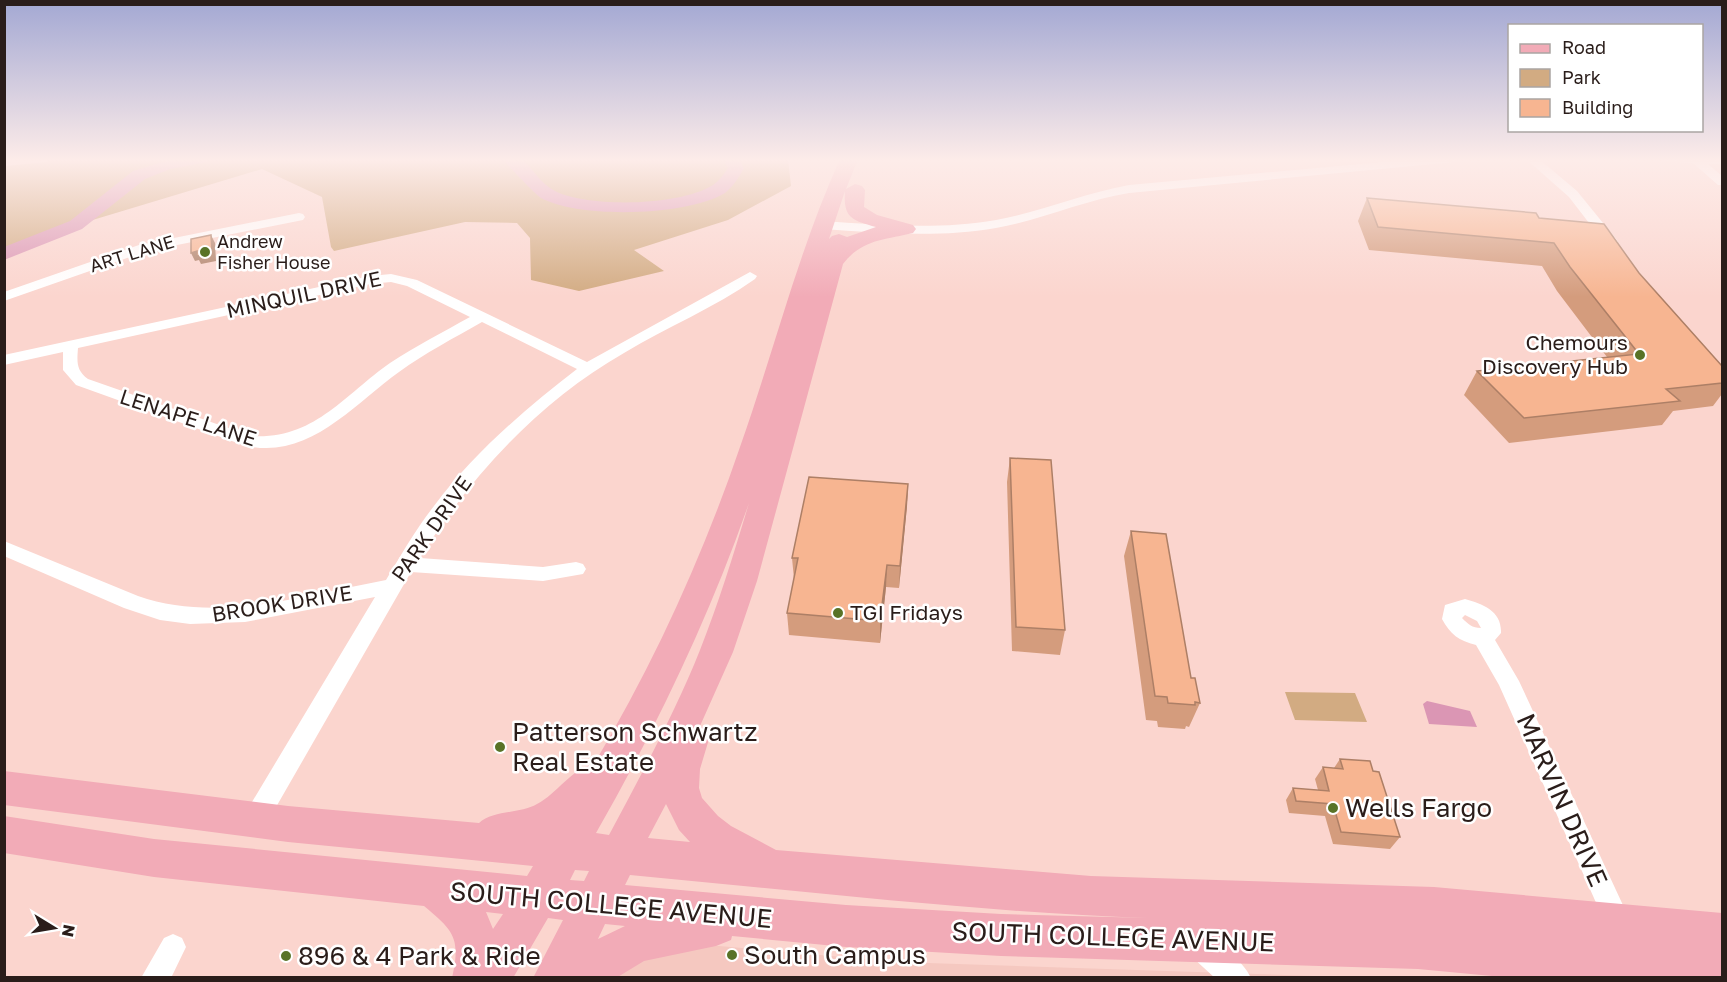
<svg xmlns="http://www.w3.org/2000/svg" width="1727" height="982" font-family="'Golos Text',sans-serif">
  <rect width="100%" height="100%" fill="#fbd5ce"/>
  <!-- built -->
  <path fill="#f5c8c0" d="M 686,943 L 898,962 L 1343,977 L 614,978 L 625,965 Z"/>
  <!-- green -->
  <path fill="#d2ab82" d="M 49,159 L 788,159 L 791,186 L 728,220 L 634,250 L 664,271 L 579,291 L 531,280 L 530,238 L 517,223 L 465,222 L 334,251 L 331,247 L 322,197 L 262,169 L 76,225 L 5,254 L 5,166 L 47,162 Z
    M 1285,692 L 1355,693 L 1367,722 L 1295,720 Z"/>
  <!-- water -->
  <path fill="#db96b4" d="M 1427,701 L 1470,711 L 1477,727 L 1429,724 L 1423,704 Z"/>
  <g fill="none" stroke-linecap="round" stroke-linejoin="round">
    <!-- river -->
    <path fill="#db96b4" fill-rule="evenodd" d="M 172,159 L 209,159 L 207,162 L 170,169 L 145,179 L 82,229 L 4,260 L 4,247 L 70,221 L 133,171 Z
      M 503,159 L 522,159 C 533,169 541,184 555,191 C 589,208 680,206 713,185 C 719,181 724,174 728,168 L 723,159 L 739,159 L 744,168 C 739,177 733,187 725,193 C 687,216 580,219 541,198 C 536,195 507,165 503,159 Z"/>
    <!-- minor -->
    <path fill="#fff" fill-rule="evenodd" d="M 1416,159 L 1461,159 L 1455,162 L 1129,193 C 1084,200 1042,220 996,228 C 939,238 880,233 823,229 L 817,225 L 823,221 C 880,225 939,230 996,220 C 1041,212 1084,193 1129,185 Z
      M 1526,159 L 1539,159 L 1577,191 L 1616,239 L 1618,242 L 1616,245 L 1606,245 L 1569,197 Z
      M 1661,159 L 1722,159 L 1722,164 L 1708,164 L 1722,176 L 1722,185 L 1718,185 L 1693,163 L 1667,162 Z
      M 299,213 L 303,214 L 305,217 L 303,220 L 147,251 L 4,301 L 4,292 L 139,245 Z
      M 750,272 L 757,276 L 755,279 C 714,308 667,327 624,353 C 540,401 470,476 420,558 L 543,567 L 576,562 L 583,564 L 586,569 L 583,574 L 543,581 L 411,572 L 264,828 L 255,831 L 246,828 L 243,820 L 246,812 L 375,597 L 245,622 L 190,624 L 160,620 L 124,608 L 4,556 L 4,541 L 138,596 C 218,624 306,595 386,580 C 401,555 416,529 434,506 C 474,453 525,409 577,369 L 482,322 C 454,338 425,353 399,372 C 353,405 307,462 243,445 L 76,385 L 63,370 L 63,352 L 4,365 L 4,355 L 370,276 L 391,274 L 417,280 L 587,362 ZM 391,282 L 407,286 L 470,317 C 443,332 416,346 390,363 C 343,396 314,440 251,436 L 88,379 C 76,370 77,362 78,348 L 370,284 Z
      M 1465,599 C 1483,604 1502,611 1501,633 L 1495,640 L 1519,681 L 1628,916 L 1632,925 L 1628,934 L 1619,938 L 1610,934 L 1499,685 L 1476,645 C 1459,641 1450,634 1442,619 L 1445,605 ZM 1465,615 L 1477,621 L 1481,628 C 1472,628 1468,624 1462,618 Z
      M 173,934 L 182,938 L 186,947 L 171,978 L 141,978 L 164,938 Z
      M 1201,935 C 1218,942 1243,960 1251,978 L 1215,978 L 1192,957 L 1188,948 L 1192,939 Z"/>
    <!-- primary -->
    <path fill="#f2abb7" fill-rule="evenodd" d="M 840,159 L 858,159 L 846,189 L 855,184 L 862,186 L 865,190 L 864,207 L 877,215 L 913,225 L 916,229 L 913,233 C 885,240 862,239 843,264 L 757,581 L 733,652 L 700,726 L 704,728 L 709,739 L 700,769 L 699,788 L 702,798 L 718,816 L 731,826 L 776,850 L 1091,876 L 1434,887 L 1722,913 L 1722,978 L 1513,978 L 1418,969 L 1001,956 L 846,947 L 732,936 L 731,940 L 716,946 L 644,961 L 616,978 L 533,978 L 563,920 L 548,918 L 513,978 L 452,978 C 461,938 454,931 424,906 L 154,877 L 4,853 L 4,816 L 154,839 L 527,876 L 533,866 L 288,842 L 4,805 L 4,771 L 288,806 L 479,823 C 493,810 520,814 537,804 C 557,794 572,768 594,764 C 654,663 702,558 740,447 C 774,351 798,252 840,159 ZM 845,191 C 843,218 852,220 876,227 L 847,237 L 839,234 L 832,236 L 829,239 ZM 749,503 C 734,553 719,602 700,650 C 675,713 641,775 609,835 L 596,833 C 656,728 709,618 749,503 ZM 666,804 L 679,830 L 690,842 L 648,838 ZM 575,870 L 589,871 L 584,881 L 570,880 ZM 630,875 C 803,891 976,912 1149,918 L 1001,914 L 846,905 L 625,885 ZM 486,912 L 503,914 L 493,929 ZM 605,924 L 625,926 L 598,939 Z"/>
  </g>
  <!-- wall -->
  <path fill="#d49c7d" d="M 1367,198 L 1539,218 L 1639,273 L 1722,366 L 1722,394 L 1713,406 L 1673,411 L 1662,425 L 1509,443 L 1464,395 L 1477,371 L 1607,357 L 1557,291 L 1542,266 L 1369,250 L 1358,221 Z
    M 1010,458 L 1065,630 L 1060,655 L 1012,651 L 1007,482 Z
    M 908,484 L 907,506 L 899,588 L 886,587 L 880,643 L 789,635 L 787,613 L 794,579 L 792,558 Z
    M 1131,531 L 1191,678 L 1200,703 L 1189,727 L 1186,726 L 1185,729 L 1158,727 L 1157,721 L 1146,720 L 1124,556 Z
    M 1340,759 L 1373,771 L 1400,837 L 1390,849 L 1333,844 L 1325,816 L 1289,813 L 1286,800 L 1293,788 L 1318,790 L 1315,779 L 1323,767 L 1334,768 Z"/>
  <!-- shaded-wall -->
  <path fill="#ad7f66" d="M 211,235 L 215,243 L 216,261 L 201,264 L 199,260 L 195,261 L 191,253 Z
    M 908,484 L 907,506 L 899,588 L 900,566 Z
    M 887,565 L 886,587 L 880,643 L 880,621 Z"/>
  <!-- building -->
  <path fill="#f7b591" stroke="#ad7f66" stroke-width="1.5" d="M 1367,198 L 1536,213 L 1539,218 L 1604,224 L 1639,273 L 1722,366 L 1722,383 L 1666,389 L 1680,401 L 1524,418 L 1477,371 L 1639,354 L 1570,267 L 1554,243 L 1378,227 Z
    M 211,235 L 212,253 L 197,256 L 197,251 L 191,253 L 191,239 Z
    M 1010,458 L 1051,460 L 1065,630 L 1016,627 Z
    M 809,477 L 908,484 L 900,566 L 887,565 L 880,621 L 787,613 L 798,558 L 792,558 Z
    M 1131,531 L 1166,534 L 1191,678 L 1195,678 L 1200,703 L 1195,702 L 1195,705 L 1168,703 L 1167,697 L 1155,696 Z
    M 1340,759 L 1370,761 L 1373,771 L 1379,772 L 1400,837 L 1341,832 L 1333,804 L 1296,801 L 1293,788 L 1329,791 L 1323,767 L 1343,769 Z"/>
  <!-- sky -->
  <linearGradient id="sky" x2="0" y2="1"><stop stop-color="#a3a8d3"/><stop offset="0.54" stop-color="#fdece9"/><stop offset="1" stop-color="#fdece9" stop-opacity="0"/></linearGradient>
  <rect width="1727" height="297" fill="url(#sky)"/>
  <!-- markers -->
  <g fill="#597327" stroke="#fff" stroke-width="2">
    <circle cx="205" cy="252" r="6"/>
    <circle cx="1640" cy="355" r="6"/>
    <circle cx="838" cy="613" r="6"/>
    <circle cx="500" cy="747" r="6"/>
    <circle cx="1333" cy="808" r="6"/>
    <circle cx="732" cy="955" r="6"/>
    <circle cx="286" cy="956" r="6"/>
  </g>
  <g text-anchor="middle" stroke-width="5" stroke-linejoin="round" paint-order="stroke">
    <!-- far-poi labels -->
    <g font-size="18" fill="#2a1d1a" stroke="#fff" text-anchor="start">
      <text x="217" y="248">Andrew<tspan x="217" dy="21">Fisher House</tspan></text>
    </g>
    <!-- far-street labels -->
    <g font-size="18" fill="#2a1d1a" stroke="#fff">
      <text transform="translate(132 254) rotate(-17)" y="6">ART LANE</text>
    </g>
    <!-- street labels -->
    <g font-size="21" fill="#2a1d1a" stroke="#fff">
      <text transform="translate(304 295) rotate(-12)" y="7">MINQUIL DRIVE</text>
      <text transform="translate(188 418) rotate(18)" y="7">LENAPE LANE</text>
      <text transform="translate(432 529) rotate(-55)" y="7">PARK DRIVE</text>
      <text transform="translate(282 604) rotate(-9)" y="7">BROOK DRIVE</text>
    </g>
    <!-- poi labels -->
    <g font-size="21" fill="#2a1d1a" stroke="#fff" text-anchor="end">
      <text x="1628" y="350">Chemours<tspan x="1628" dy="24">Discovery Hub</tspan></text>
      <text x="850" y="620" text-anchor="start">TGI Fridays</text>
    </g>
    <!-- near-poi labels -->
    <g font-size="26" fill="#2a1d1a" stroke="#fff" text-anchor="start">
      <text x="512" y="741">Patterson Schwartz<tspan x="512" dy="30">Real Estate</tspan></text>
      <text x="1345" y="817">Wells Fargo</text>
      <text x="744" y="964">South Campus</text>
      <text x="298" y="965">896 &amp; 4 Park &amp; Ride</text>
    </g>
    <!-- near-street labels -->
    <g font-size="26" fill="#2a1d1a" stroke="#fff">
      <text transform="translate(1562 800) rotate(66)" y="9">MARVIN DRIVE</text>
      <text transform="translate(611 905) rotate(5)" y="9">SOUTH COLLEGE AVENUE</text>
      <text transform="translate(1113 937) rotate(2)" y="9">SOUTH COLLEGE AVENUE</text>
    </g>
  </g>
  <!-- border -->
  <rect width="1727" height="982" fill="none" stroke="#2a1d1a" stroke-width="12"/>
  <!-- legend -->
  <rect x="1508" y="24" width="195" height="108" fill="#ffffff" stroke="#aaa5a3" stroke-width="1.5"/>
  <rect x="1520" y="44" width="30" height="9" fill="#f2abb7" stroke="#aaa5a3" stroke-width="1.5"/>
  <text x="1562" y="54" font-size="18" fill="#2a1d1a">Road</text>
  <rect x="1520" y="69" width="30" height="18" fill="#d2ab82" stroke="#aaa5a3" stroke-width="1.5"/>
  <text x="1562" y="84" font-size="18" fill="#2a1d1a">Park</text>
  <rect x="1520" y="99" width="30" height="18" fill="#f7b591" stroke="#aaa5a3" stroke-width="1.5"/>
  <text x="1562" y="114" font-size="18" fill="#2a1d1a">Building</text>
  <!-- north arrow -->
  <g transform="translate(54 928) rotate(101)" stroke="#ffffff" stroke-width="4.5" paint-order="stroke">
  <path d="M0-4.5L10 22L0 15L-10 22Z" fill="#2a1d1a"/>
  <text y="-9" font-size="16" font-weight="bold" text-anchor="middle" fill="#2a1d1a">N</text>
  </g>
</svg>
